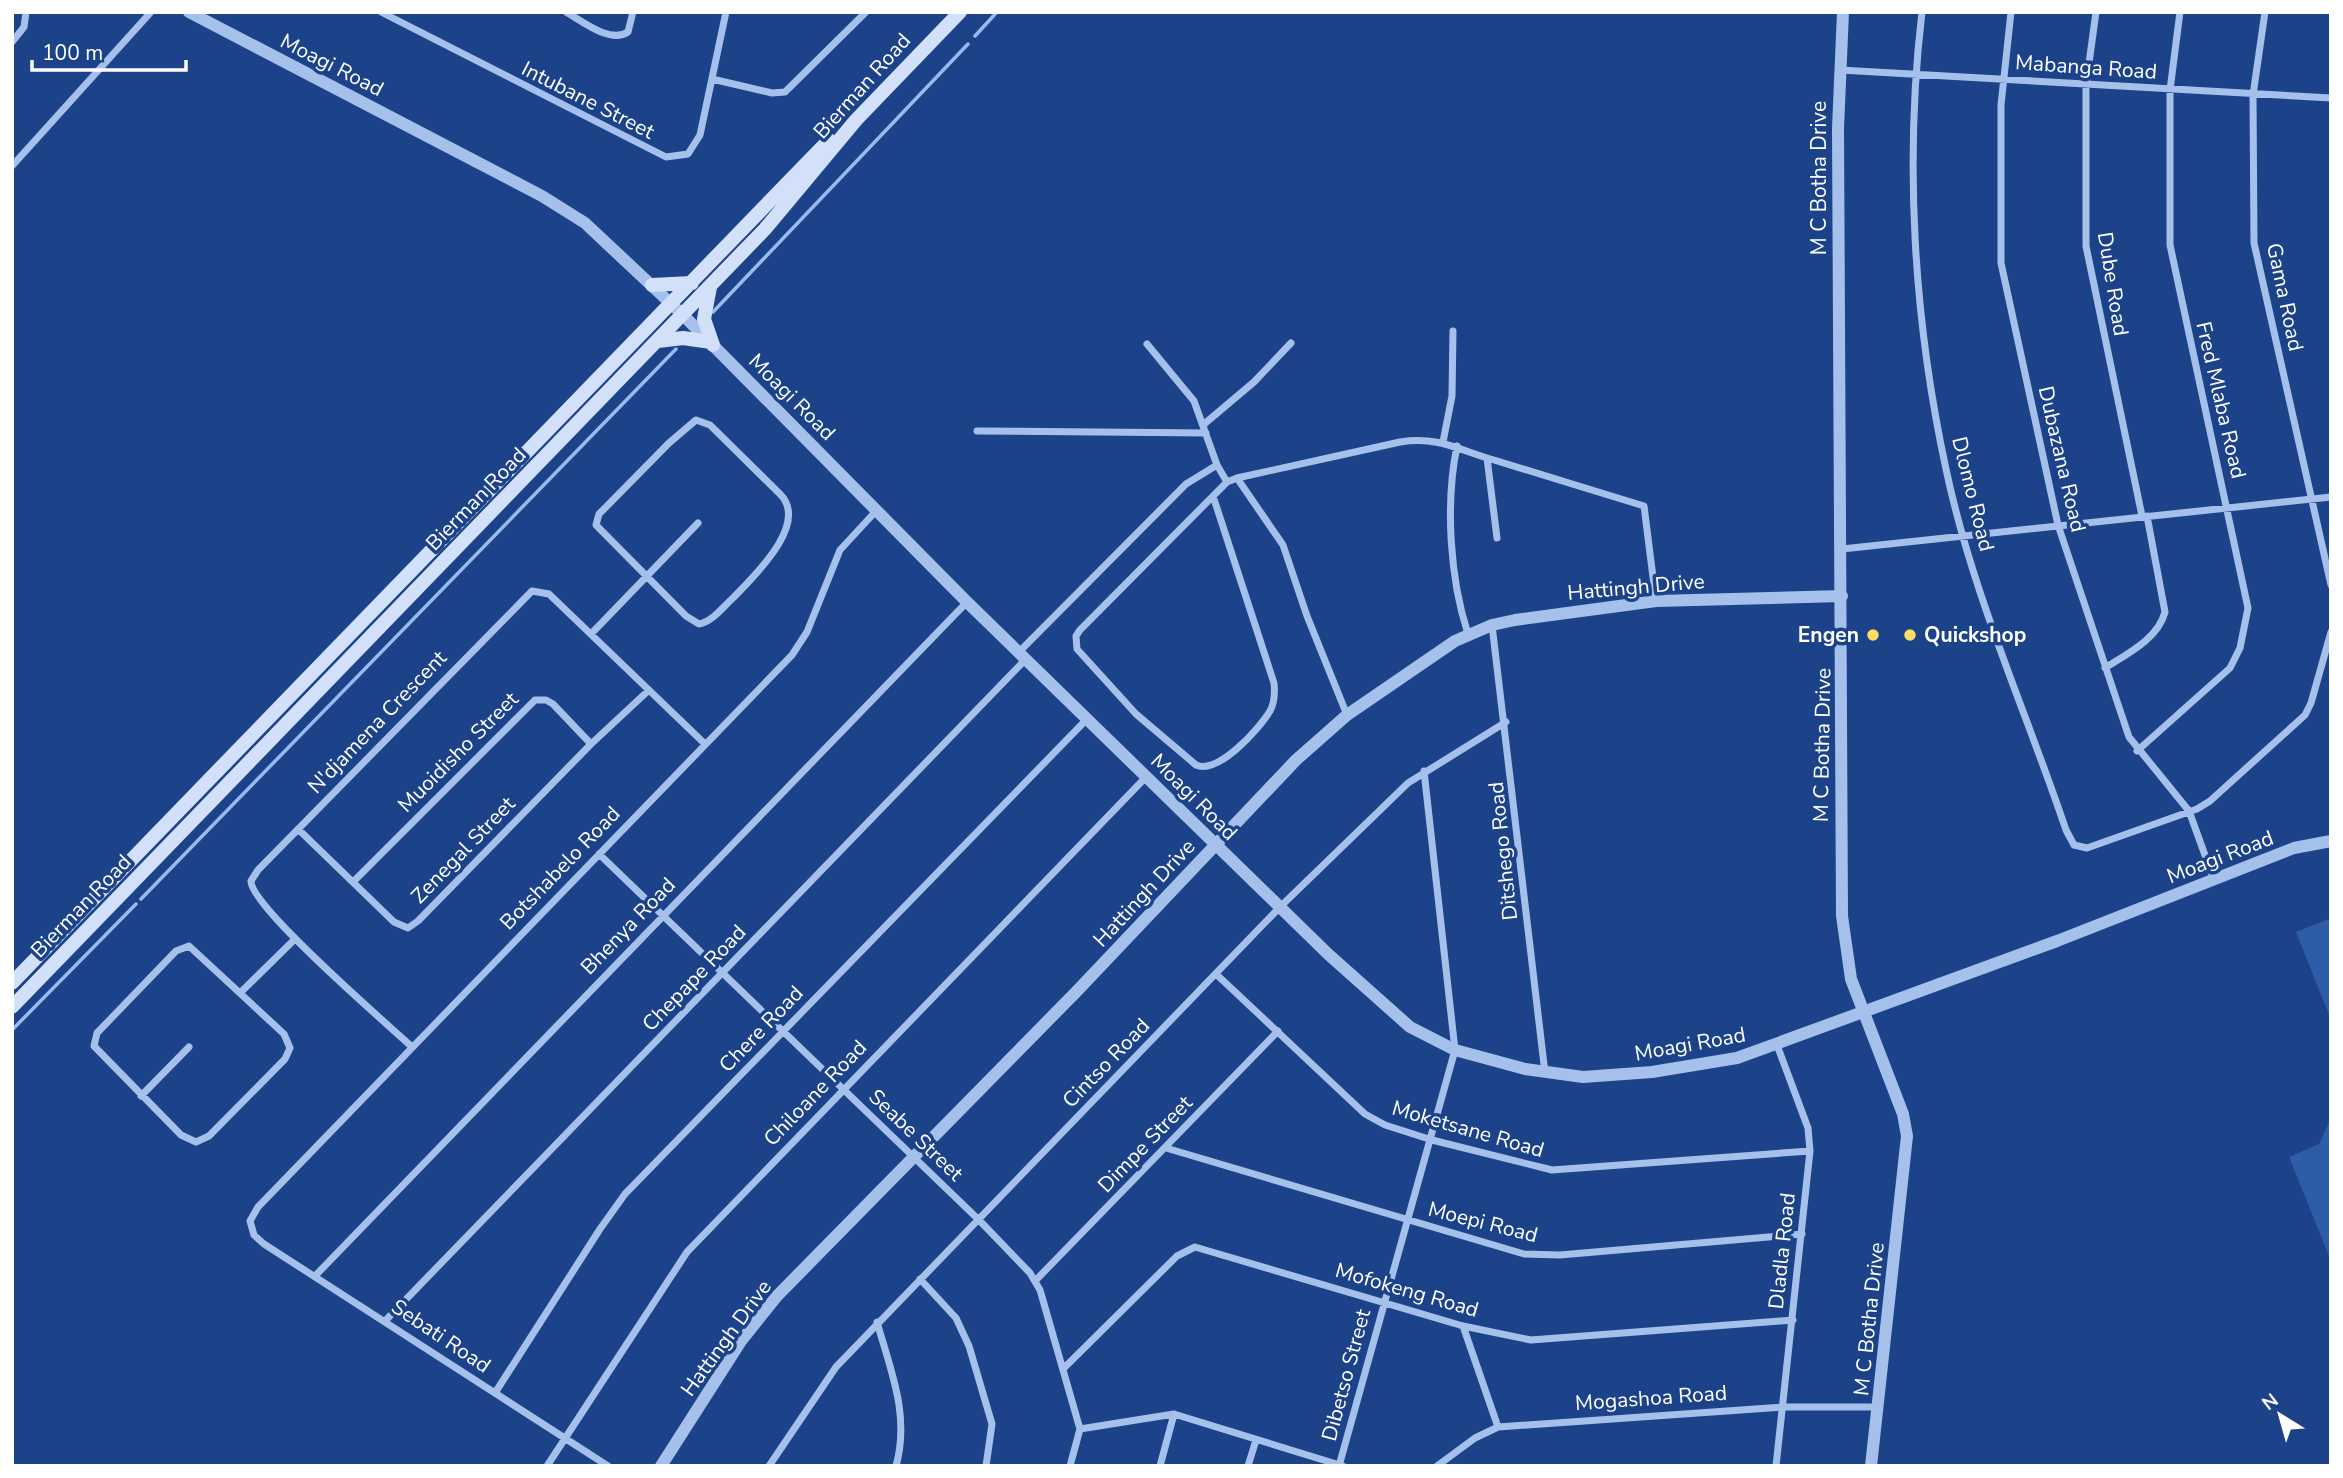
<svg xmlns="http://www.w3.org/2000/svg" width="2343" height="1478" font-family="'Nunito Sans',sans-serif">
  <rect width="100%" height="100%" fill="#1c4389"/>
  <!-- green -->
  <path fill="#2f5ca7" d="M 2331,918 L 2331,1020 L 2296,932 Z
    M 2331,1118 L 2331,1261 L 2289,1157 L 2319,1144 Z"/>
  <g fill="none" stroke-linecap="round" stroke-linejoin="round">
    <!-- stream -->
    <path stroke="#99baee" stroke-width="3.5" d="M 975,36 L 997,12
      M 713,312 L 968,44
      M 141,899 L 676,349
      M 12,1030 L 136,904"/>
    <!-- minor -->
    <path stroke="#a6c0ec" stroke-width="7" d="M 381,12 L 666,157 L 688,154 L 700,135 L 726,12
      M 566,12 C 582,21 610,44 628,32 L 633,12
      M 1922,12 C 1904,163 1914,321 1946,469 C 1972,593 2026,711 2066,830 L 2074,845 L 2087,848 L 2197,809 L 2210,801 L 2305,715 L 2311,703 L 2331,632
      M 2011,12 L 2001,105 L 2001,263 L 2058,525 L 2129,737 L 2189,811 L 2214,880
      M 2096,12 L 2086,85 L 2086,246 L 2142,516
      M 2265,12 L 2253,95 L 2254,243 L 2331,585
      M 12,42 L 24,27 L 26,12
      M 1840,70 L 2331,98
      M 712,79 L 772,93 L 785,92 L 866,12
      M 12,166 L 151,12
      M 1147,344 L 1194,401 L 1217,465 L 1227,482
      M 696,420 L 710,425 L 780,494 C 810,524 753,577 733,598 C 723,607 712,622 699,624 L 686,616 L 596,525 L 599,514 L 607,506 L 669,443 Z
      M 1203,425 L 1254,382 L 1291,343
      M 977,431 L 1206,433
      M 1443,442 L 1452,396 L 1453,331
      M 1457,446 C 1445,504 1450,579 1468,634
      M 1487,458 L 1497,538
      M 1237,478 L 1400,442 C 1440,436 1458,450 1494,460 C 1544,475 1594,491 1644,506 L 1656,601
      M 1213,496 L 1274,683 C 1275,693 1275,702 1270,711 C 1259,729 1218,775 1196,765 L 1136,714 L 1077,649 L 1076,636 L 1080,630 L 1227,482 L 1237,478 L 1283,545 L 1307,616 L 1347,715
      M 1842,549 L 2331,497
      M 1492,625 L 1545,1073
      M 591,634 L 698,523
      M 1019,652 L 1186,484 L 1217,465
      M 2105,668 C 2127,654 2158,639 2165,612 L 2147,516
      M 2137,751 L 2230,668 L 2240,648 L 2248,608 L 2170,245 L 2170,90 L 2180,12
      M 298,829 L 394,922 L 408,928 L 418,921 L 591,744 L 649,690
      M 599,854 L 979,1220 L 1030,1273 L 1040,1290 L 1080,1429 L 1070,1466
      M 353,882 L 535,700 L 546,700 L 553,704 L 591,744
      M 189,946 L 284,1034 L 290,1048 L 285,1059 L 209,1136 L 196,1142 L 181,1135 L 94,1046 L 97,1033 L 176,951 Z
      M 1216,974 L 1365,1114 L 1385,1125 L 1432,1140 L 1552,1170 L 1810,1151
      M 241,992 L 295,939
      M 411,1046 C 386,1023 250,906 251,881 L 258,870 L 532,591 L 549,594 L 704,743
      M 141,1096 L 189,1047
      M 1166,1148 L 1524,1254 L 1560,1255 L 1802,1234
      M 315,1276 L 967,602
      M 920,1279 L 956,1318 L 969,1346 L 992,1424 L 986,1466
      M 1036,1280 L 1278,1031
      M 386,1320 L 1026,659
      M 877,1322 C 891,1372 910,1415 896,1466
      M 1463,1326 L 1498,1427
      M 1064,1368 L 1177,1256 L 1195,1247 L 1463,1326 L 1531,1340 L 1793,1320
      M 495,1393 L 600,1229 L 625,1194 L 1088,718
      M 1080,1429 L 1174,1414 L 1343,1466
      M 547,1466 L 687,1252 L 1147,776
      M 608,1466 L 264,1244 L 254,1235 L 250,1221 L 258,1207 L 792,655 L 807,632 L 840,550 L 876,511
      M 769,1466 L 836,1367 L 1280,907 L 1408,783 L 1506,722
      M 1160,1466 L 1174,1414
      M 1248,1466 L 1256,1440
      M 1339,1466 L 1455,1050 L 1424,771
      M 1437,1466 L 1475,1438 L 1498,1427 L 1784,1407 L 1879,1407
      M 1776,1466 L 1810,1151 L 1808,1128 L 1777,1045"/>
    <!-- tertiary -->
    <path stroke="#a6c0ec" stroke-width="12" d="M 189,12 L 542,196 L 585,223 L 683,315 L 967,602 L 1328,954 L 1410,1027 L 1455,1050 L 1525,1069 L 1583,1077 L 1652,1072 L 1737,1058 L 2057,941 L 2294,848 L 2331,841
      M 1843,12 L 1838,128 L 1842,916 L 1851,979 L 1903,1114 L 1907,1136 L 1871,1466
      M 661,1466 L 741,1341 L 777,1296 L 1077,991 L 1296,760 L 1347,715 L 1455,641 L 1492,625 L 1515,620 L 1656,601 L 1842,596"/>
    <!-- secondary -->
    <path stroke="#d2e0f9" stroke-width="14" d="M 652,285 L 692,283
      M 710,287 L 704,319 L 713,345
      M 658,341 L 683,338 L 711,342
      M 12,983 L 829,140
      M 12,1007 L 765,229 L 856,120 L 960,12"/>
  </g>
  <!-- markers -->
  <g fill="#fddc63" stroke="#1c4389" stroke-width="2.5">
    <circle cx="1873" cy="635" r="7"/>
    <circle cx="1910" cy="635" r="7"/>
  </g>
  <g text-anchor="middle" stroke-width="7" stroke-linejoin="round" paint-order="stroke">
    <!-- street labels -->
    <g font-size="21" fill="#fff" stroke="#1c4389">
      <text transform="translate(332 65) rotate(27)" y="7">Moagi Road</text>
      <text transform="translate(2086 67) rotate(4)" y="7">Mabanga Road</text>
      <text transform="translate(862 86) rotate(-48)" y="7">Bierman Road</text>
      <text transform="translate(588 100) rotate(27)" y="7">Intubane Street</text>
      <text transform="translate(1819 178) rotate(-90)" y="7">M C Botha Drive</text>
      <text transform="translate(2113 284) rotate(81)" y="7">Dube Road</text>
      <text transform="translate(2285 297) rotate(78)" y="7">Gama Road</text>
      <text transform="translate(792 397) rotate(45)" y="7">Moagi Road</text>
      <text transform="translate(2221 400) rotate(77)" y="7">Fred Mlaba Road</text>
      <text transform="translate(2062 459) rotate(77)" y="7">Dubazana Road</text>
      <text transform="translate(1973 494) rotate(76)" y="7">Dlomo Road</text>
      <text transform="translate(476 499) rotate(-46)" y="7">Bierman Road</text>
      <text transform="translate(1636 587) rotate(-5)" y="7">Hattingh Drive</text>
      <text transform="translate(377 722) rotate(-46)" y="7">N'djamena Crescent</text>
      <text transform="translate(1822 745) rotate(-89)" y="7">M C Botha Drive</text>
      <text transform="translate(458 752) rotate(-45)" y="7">Muoidisho Street</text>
      <text transform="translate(1194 797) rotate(45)" y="7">Moagi Road</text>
      <text transform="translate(463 850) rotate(-46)" y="7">Zenegal Street</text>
      <text transform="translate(1503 851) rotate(-96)" y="7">Ditshego Road</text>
      <text transform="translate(2220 857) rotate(-21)" y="7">Moagi Road</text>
      <text transform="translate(560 868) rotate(-46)" y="7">Botshabelo Road</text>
      <text transform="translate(1144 893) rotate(-47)" y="7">Hattingh Drive</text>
      <text transform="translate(81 906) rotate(-46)" y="7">Bierman Road</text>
      <text transform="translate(628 926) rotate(-46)" y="7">Bhenya Road</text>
      <text transform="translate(694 978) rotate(-46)" y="7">Chepape Road</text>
      <text transform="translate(761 1029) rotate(-46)" y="7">Chere Road</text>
      <text transform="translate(1690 1044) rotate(-10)" y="7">Moagi Road</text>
      <text transform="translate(1106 1063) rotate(-46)" y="7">Cintso Road</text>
      <text transform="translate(815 1093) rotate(-46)" y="7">Chiloane Road</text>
      <text transform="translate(1468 1129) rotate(16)" y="7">Moketsane Road</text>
      <text transform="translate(916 1135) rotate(44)" y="7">Seabe Street</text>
      <text transform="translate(1145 1144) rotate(-46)" y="7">Dimpe Street</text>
      <text transform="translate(1483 1222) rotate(14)" y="7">Moepi Road</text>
      <text transform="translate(1782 1251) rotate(-84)" y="7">Dladla Road</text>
      <text transform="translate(1407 1290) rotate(16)" y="7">Mofokeng Road</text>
      <text transform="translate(1869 1319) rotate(-84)" y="7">M C Botha Drive</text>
      <text transform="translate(441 1336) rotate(34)" y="7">Sebati Road</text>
      <text transform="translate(726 1338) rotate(-54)" y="7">Hattingh Drive</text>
      <text transform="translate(1346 1375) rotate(-75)" y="7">Dibetso Street</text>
      <text transform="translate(1651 1398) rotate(-4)" y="7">Mogashoa Road</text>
    </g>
    <!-- poi labels -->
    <g font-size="21" font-weight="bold" fill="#fff" stroke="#1c4389" text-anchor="end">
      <text x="1859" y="642">Engen</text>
      <text x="1924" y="642" text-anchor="start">Quickshop</text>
    </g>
  </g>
  <!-- border -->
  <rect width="2343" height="1478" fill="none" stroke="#ffffff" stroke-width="28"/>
  <!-- north arrow -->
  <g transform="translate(2280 1415) rotate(323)" stroke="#1c4389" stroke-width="5" paint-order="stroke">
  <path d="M0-5L12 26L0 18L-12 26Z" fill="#ffffff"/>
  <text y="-10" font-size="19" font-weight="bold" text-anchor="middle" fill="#ffffff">N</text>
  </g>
  <!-- scale -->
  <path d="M32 60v10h154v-10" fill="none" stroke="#ffffff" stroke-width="3.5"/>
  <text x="42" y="60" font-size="21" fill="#ffffff" stroke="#1c4389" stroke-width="5" paint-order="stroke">100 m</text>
</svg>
